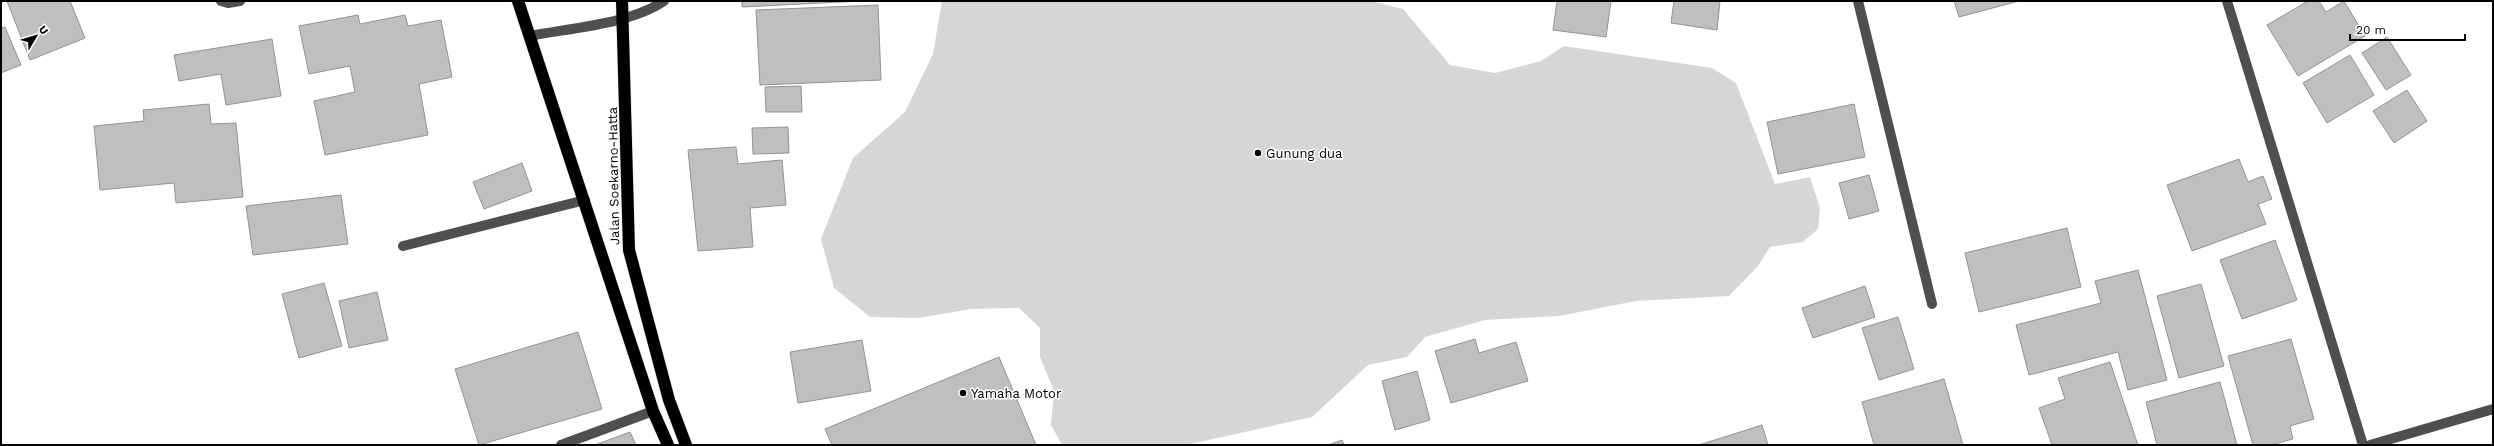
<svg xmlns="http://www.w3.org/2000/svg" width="2494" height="446" font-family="'Work Sans',sans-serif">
  <rect width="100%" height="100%" fill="#fff"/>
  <!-- green -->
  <path fill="#d6d6d6" d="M 942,1 L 1371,1 L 1403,9 L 1450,65 L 1495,73 L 1541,61 L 1564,46 L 1712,68 L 1736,83 L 1775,184 L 1810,177 L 1820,208 L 1818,229 L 1803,242 L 1770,247 L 1758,266 L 1729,296 L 1636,301 L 1559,316 L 1485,320 L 1425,337 L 1407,357 L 1368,365 L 1312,417 L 1186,445 L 1062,445 L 1051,425 L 1054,391 L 1040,357 L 1040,328 L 1019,308 L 971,309 L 918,318 L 870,317 L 834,288 L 821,239 L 853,158 L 905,112 L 933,54 Z"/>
  <!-- building -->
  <path fill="#bfbfbf" stroke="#939393" d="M 7,1 L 70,1 L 85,38 L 30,60 Z
    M 742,1 L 862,1 L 742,7 Z
    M 1557,1 L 1611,1 L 1606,37 L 1553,30 Z
    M 1674,1 L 1720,1 L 1717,30 L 1671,23 Z
    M 1954,1 L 2019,1 L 1959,17 Z
    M 2308,1 L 2319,1 L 2326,12 L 2344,1 L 2365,36 L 2298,76 L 2267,25 Z
    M 878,5 L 881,80 L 760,85 L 756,10 Z
    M 358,15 L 360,24 L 405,15 L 408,26 L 441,20 L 452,77 L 419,84 L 428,135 L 325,155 L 314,101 L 355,92 L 350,66 L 309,74 L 299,26 Z
    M 5,27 L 21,65 L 1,73 L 1,28 Z
    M 2387,37 L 2411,75 L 2386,90 L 2362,53 Z
    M 272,39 L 281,96 L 226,105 L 221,74 L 179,81 L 174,55 Z
    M 2350,55 L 2374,95 L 2327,123 L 2303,83 Z
    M 801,86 L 802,112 L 766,112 L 765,87 Z
    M 2407,90 L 2427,121 L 2394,143 L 2373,111 Z
    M 209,104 L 211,124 L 236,123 L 243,197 L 176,203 L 174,183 L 100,190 L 94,126 L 144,121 L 143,110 Z
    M 1854,104 L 1865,157 L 1778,174 L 1767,122 Z
    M 788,127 L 789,153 L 753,154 L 752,128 Z
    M 736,147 L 738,164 L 782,160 L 786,205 L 750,208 L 753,247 L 698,251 L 688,150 Z
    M 2239,159 L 2248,182 L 2263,176 L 2272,199 L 2258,204 L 2266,224 L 2192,251 L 2167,185 Z
    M 522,163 L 532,191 L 484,209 L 473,182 Z
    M 1869,175 L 1879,211 L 1849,219 L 1839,183 Z
    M 341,195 L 348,244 L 253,255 L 246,206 Z
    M 2067,228 L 2081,287 L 1979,312 L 1965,253 Z
    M 2275,240 L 2297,300 L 2242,319 L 2220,260 Z
    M 2138,270 L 2167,380 L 2128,390 L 2118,352 L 2029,375 L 2016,325 L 2101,303 L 2095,281 Z
    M 324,283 L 342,346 L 299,358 L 282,294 Z
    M 2201,284 L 2224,366 L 2179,378 L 2157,296 Z
    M 1865,286 L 1875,317 L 1813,338 L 1802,308 Z
    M 377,292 L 388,340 L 349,348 L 339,301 Z
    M 1898,317 L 1914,369 L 1879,380 L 1862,328 Z
    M 578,332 L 602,409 L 479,445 L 455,369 Z
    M 1475,339 L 1479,353 L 1516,342 L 1528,381 L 1451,403 L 1435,351 Z
    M 2291,339 L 2314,419 L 2290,426 L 2293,439 L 2271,445 L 2253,445 L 2228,356 Z
    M 862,340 L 871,391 L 798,403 L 790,352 Z
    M 999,357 L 1036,445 L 832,445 L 825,429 Z
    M 2110,362 L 2138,445 L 2052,445 L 2039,408 L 2065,399 L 2058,378 Z
    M 1417,371 L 1430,420 L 1395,430 L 1382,381 Z
    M 1944,379 L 1963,445 L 1874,445 L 1862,402 Z
    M 2220,382 L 2237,445 L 2157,445 L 2146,402 Z
    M 1762,425 L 1768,445 L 1699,445 Z
    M 630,432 L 636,445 L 595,445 Z
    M 1342,440 L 1344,445 L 1328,445 Z"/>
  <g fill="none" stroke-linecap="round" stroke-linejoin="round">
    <!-- highway casing -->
    <g stroke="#dbdbdb" stroke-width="13">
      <path id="highway" d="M 518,1 L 653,411 L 668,445
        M 622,1 L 629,250 L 669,400 L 686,445"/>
    </g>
    <!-- minor -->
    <path stroke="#4f4f4f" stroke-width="10" d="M 221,1 L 228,3 L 240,1
      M 1858,1 L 1932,304
      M 2227,1 L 2363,445
      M 530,36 C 570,28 631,24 664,1
      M 403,246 L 585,200
      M 561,445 L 653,411
      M 2370,445 L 2493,409"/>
    <!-- highway -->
    <use href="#highway" stroke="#000" stroke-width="12"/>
  </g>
  <!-- markers -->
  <g fill="#000" stroke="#fff" stroke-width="1.5">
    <circle cx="1258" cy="153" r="4"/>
    <circle cx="963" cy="393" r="4"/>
  </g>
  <g text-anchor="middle" stroke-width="3" stroke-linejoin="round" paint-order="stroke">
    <!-- poi labels -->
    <g font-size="13" fill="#000" stroke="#fff" text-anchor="start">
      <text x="1266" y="158">Gunung dua</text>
      <text x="971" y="398">Yamaha Motor</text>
    </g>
    <!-- street labels -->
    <g font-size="13" fill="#000" stroke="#fff">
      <text transform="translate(613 176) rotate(-91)" y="5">Jalan Soekarno-Hatta</text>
    </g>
  </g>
  <!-- border -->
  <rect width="2494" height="446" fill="none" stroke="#000000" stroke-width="4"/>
  <!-- north arrow -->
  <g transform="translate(36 36) rotate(52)" stroke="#ffffff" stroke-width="3" paint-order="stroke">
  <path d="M0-3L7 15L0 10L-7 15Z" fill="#000000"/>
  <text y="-6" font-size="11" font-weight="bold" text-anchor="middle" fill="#000000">U</text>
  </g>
  <!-- scale -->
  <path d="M2350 34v6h115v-6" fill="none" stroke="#000000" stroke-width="2"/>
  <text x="2356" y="34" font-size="12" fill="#000000" stroke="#ffffff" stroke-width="3" paint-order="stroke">20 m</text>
</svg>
